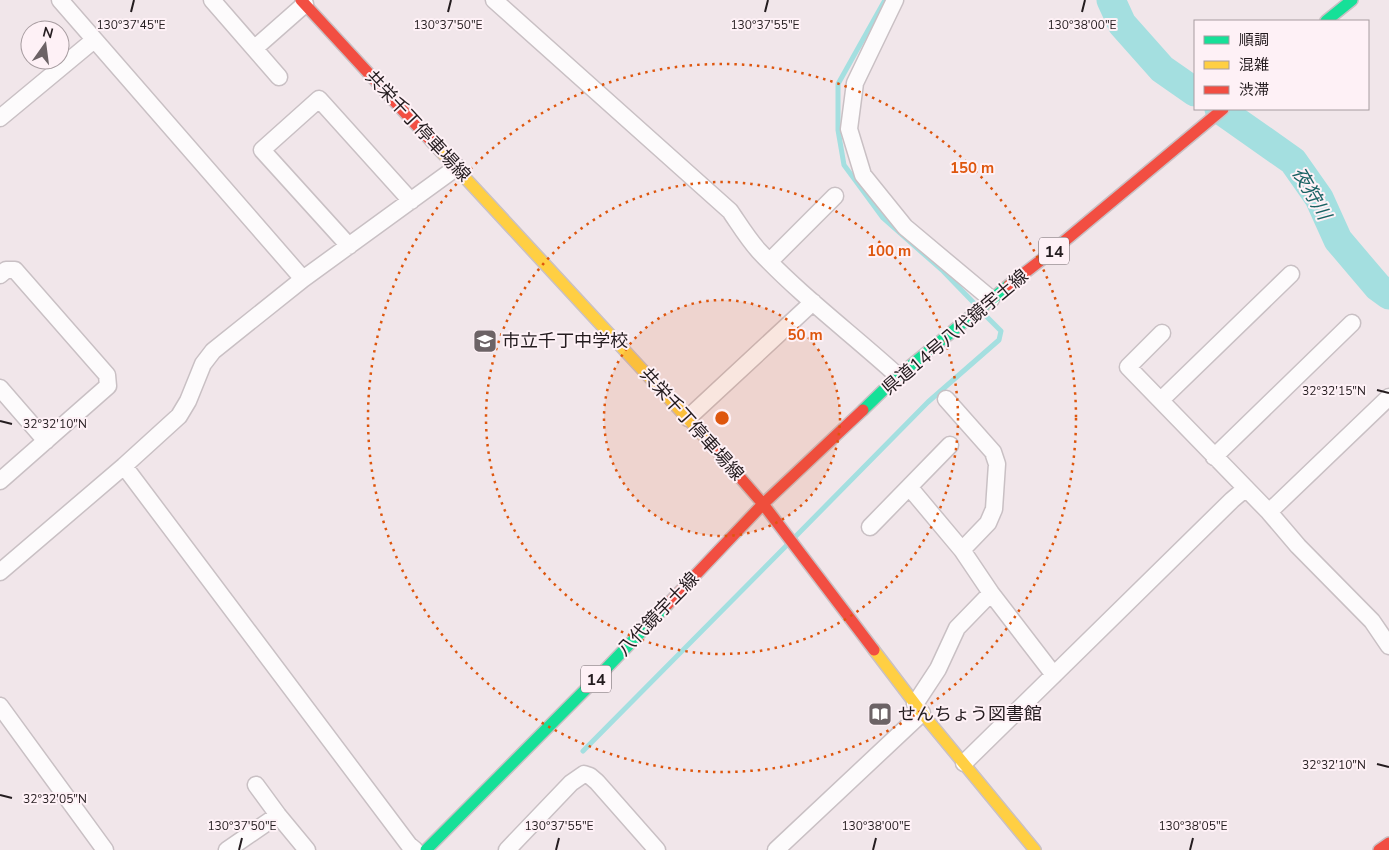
<svg xmlns="http://www.w3.org/2000/svg" width="1389" height="850" font-family="'Nunito Sans','Noto Sans JP',sans-serif">
  <rect width="100%" height="100%" fill="#f1e6ea"/>
  <g fill="none" stroke-linecap="round" stroke-linejoin="round">
    <!-- stream -->
    <path stroke="#a4dfe0" stroke-width="5" d="M 885,0 L 838,84 L 838,130 L 844,165 L 883,218 L 943,271 L 973,302
      M 795,537 L 928,402 L 999,340 L 1001,331 L 984,314
      M 583,751 L 787,545"/>
    <!-- river -->
    <path stroke="#a4dfe0" stroke-width="29" d="M 1111,0 L 1122,24 L 1162,69 L 1195,92
      M 1219,109 L 1293,161 L 1319,198 L 1338,240 L 1378,287 L 1389,295"/>
    <!-- street casing -->
    <g stroke="#c9c0c4" stroke-width="19">
      <path id="street" d="M 60,0 L 303,279
        M 212,0 L 279,77
        M 494,0 L 730,211 C 739,224 748,239 759,251 C 801,296 852,334 898,376
        M 895,0 L 855,83 L 849,129 L 863,175 L 905,227 L 991,299
        M 255,48 L 305,4
        M 0,118 L 94,40
        M 349,246 L 262,150 L 319,99 L 411,201
        M 770,261 L 835,196
        M 0,275 L 6,270 L 15,270 L 107,375 L 108,386 L 0,481
        M 1162,333 L 1128,367 L 1269,512 L 1298,546 L 1372,621 L 1389,646
        M 0,388 L 46,441
        M 946,399 L 993,452 L 997,464 L 994,509 L 988,523 L 962,550
        M 1161,400 L 1291,274
        M 688,418 L 813,302
        M 1214,457 L 1352,323
        M 124,466 L 409,845 L 415,850
        M 910,488 L 962,550 L 991,593 L 1054,675
        M 1269,512 L 1389,397
        M 870,527 L 950,445
        M 0,572 L 124,466 L 179,416 L 188,401 L 203,364 L 213,351 L 303,279 L 457,167
        M 915,704 L 938,669 L 957,628 L 991,593
        M 0,706 L 105,850
        M 964,763 L 1232,500 L 1245,489
        M 256,785 L 278,815 L 307,850
        M 227,850 L 278,815
        M 507,850 L 571,783 L 584,774 L 590,776 L 597,782 L 657,850
        M 776,850 L 922,713"/>
    </g>
    <!-- fast casing -->
    <g stroke="#c9c0c4" stroke-width="14">
      <path id="fast" d="M 1326,21 L 1352,0
        M 863,410 L 898,376 L 1009,285
        M 426,850 L 599,676 L 667,605"/>
    </g>
    <!-- slow casing -->
    <g stroke="#c9c0c4" stroke-width="14">
      <path id="slow" d="M 432,142 L 712,445
        M 874,650 L 922,713 L 1035,850"/>
    </g>
    <!-- jam casing -->
    <g stroke="#c9c0c4" stroke-width="14">
      <path id="jam" d="M 301,0 L 432,142
        M 1009,285 L 1049,254 L 1223,109
        M 712,445 L 763,504 L 874,650
        M 667,605 L 763,504 L 863,410
        M 1379,850 L 1389,843"/>
    </g>
    <!-- street -->
    <use href="#street" stroke="#fdfbfc" stroke-width="16"/>
    <!-- fast -->
    <use href="#fast" stroke="#16e098" stroke-width="11"/>
    <!-- slow -->
    <use href="#slow" stroke="#ffcf43" stroke-width="11"/>
    <!-- jam -->
    <use href="#jam" stroke="#f24e42" stroke-width="11"/>
  </g>
  <!-- ticks -->
  <path fill="none" stroke="#241c1f" stroke-width="2" d="M 131,12 L 134,0M 448,12 L 451,0M 765,12 L 768,0M 1082,12 L 1085,0M 1377,390 L 1389,393M 0,421 L 12,424M 1377,764 L 1389,767M 0,795 L 12,798M 239,850 L 242,838M 556,850 L 559,838M 873,850 L 876,838M 1190,850 L 1193,838"/>
  <!-- distance rings -->
  <circle cx="722" cy="418" r="118" fill="#de560d" fill-opacity=".12"/>
  <g fill="none" stroke="#de560d" stroke-width="2.5" stroke-dasharray="2.5 5">
    <circle cx="722" cy="418" r="118"/>
    <circle cx="722" cy="418" r="236"/>
    <circle cx="722" cy="418" r="354"/>
  </g>
  <!-- icons -->
  <defs>
    <g id="school-square" transform="scale(1.25)"><rect x="-9" y="-9" width="18" height="18" rx="4" fill="#6c6366" stroke="#fef1f6"/><path d="M0-5L7-2L0 1L-7-2ZM-4 1L0 2.5L4 1V4Q0 6-4 4Z" fill="#fff"/></g>
    <g id="library-square" transform="scale(1.25)"><rect x="-9" y="-9" width="18" height="18" rx="4" fill="#6c6366" stroke="#fef1f6"/><path d="M-6-4Q-3-5.5-.7-3.5V5Q-3 3-6 4ZM6-4Q3-5.5 .7-3.5V5Q3 3 6 4Z" fill="#fff"/></g>
  </defs>
  <g fill-rule="evenodd">
    <use href="#school-square" x="485" y="341"/>
    <use href="#library-square" x="880" y="714"/>
  </g>
  <g text-anchor="middle" stroke-width="4" stroke-linejoin="round" paint-order="stroke">
    <!-- shield labels -->
    <g fill="#fef1f6" stroke="#655c60" stroke-width="1">
      <rect x="1039" y="237.5" width="30" height="27" rx="4"/>
      <rect x="581" y="665.5" width="30" height="27" rx="4"/>
    </g>
    <g font-size="16" font-weight="bold" fill="#241c1f">
      <text x="1054" y="257">14</text>
      <text x="596" y="685">14</text>
    </g>
    <!-- street labels -->
    <g font-size="18" fill="#241c1f" stroke="#fef1f6">
      <text transform="translate(418 126) rotate(47)" y="6">共栄千丁停車場線</text>
      <text transform="translate(955 332) rotate(-40)" y="6">県道14号八代鏡宇土線</text>
      <text transform="translate(692 424) rotate(48)" y="6">共栄千丁停車場線</text>
      <text transform="translate(658 614) rotate(-46)" y="6">八代鏡宇土線</text>
    </g>
    <!-- poi labels -->
    <g font-size="18" fill="#241c1f" stroke="#fef1f6" text-anchor="start">
      <text x="502" y="347">市立千丁中学校</text>
      <text x="898" y="720">せんちょう図書館</text>
    </g>
    <!-- water labels -->
    <g font-size="19" font-style="italic" fill="#196263" stroke="#fef1f6">
      <text transform="translate(1312 193) rotate(60)" y="7">夜狩川</text>
    </g>
  </g>
  <g font-size="12" text-anchor="middle" fill="#241c1f" stroke="#fef1f6" stroke-width="4" stroke-linejoin="round" paint-order="stroke">
    <text x="765" y="29">130°37'55"E</text>
    <text x="1082" y="29">130°38'00"E</text>
    <text x="131" y="29">130°37'45"E</text>
    <text x="448" y="29">130°37'50"E</text>
    <text x="1334" y="395">32°32'15"N</text>
    <text x="55" y="428">32°32'10"N</text>
    <text x="1334" y="769">32°32'10"N</text>
    <text x="55" y="803">32°32'05"N</text>
    <text x="242" y="830">130°37'50"E</text>
    <text x="559" y="830">130°37'55"E</text>
    <text x="876" y="830">130°38'00"E</text>
    <text x="1193" y="830">130°38'05"E</text>
  </g>
  <circle cx="722" cy="418" r="8" fill="#de560d" stroke="#fef1f6" stroke-width="2.5"/>
  <g font-size="15" text-anchor="middle" font-weight="bold" fill="#de560d" stroke="#fef1f6" stroke-width="4" stroke-linejoin="round" paint-order="stroke">
    <text x="972" y="173">150 m</text>
    <text x="889" y="256">100 m</text>
    <text x="805" y="340">50 m</text>
  </g>
  <!-- legend -->
  <rect x="1194" y="20" width="175" height="90" fill="#fef1f6" stroke="#a79ca0"/>
  <rect x="1204" y="36" width="25" height="8" fill="#16e098" stroke="#a79ca0"/>
  <text x="1239" y="45" font-size="15" fill="#241c1f">順調</text>
  <rect x="1204" y="61" width="25" height="8" fill="#ffcf43" stroke="#a79ca0"/>
  <text x="1239" y="70" font-size="15" fill="#241c1f">混雑</text>
  <rect x="1204" y="86" width="25" height="8" fill="#f24e42" stroke="#a79ca0"/>
  <text x="1239" y="95" font-size="15" fill="#241c1f">渋滞</text>
  <!-- north arrow -->
  <g transform="translate(45 45) rotate(14)"><circle r="24" fill="#fef1f6" stroke="#a79ca0"/>
  <path d="M0-4L9 19L0 12L-9 19Z" fill="#6c6366"/>
  <text y="-8" font-size="14" font-weight="bold" text-anchor="middle" fill="#241c1f">N</text>
  </g>
</svg>
